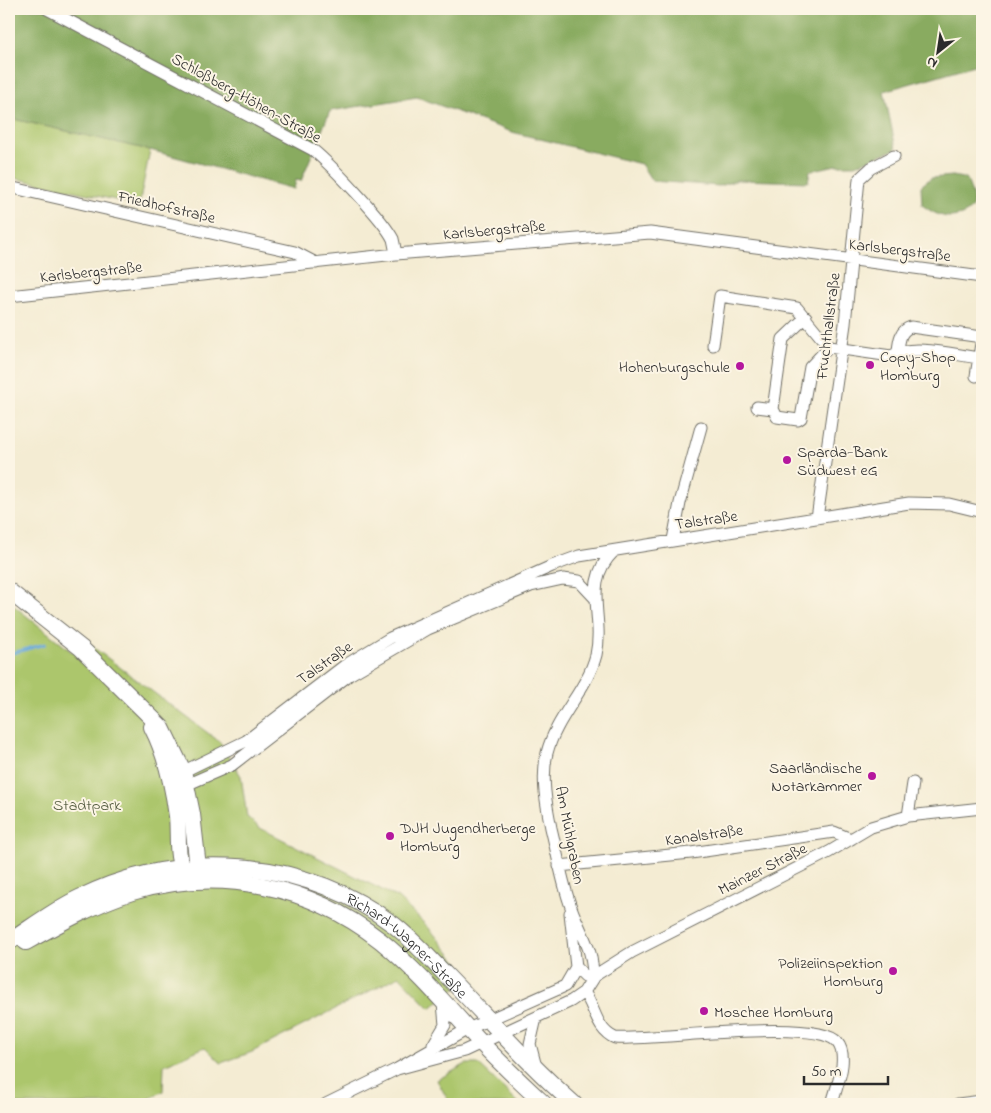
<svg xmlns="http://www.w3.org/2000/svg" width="991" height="1113" font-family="'Indie Flower',sans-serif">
  <rect width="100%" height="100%" fill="#fcf5e5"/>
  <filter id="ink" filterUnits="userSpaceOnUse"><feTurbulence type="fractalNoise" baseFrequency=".02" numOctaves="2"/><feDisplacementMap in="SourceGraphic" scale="10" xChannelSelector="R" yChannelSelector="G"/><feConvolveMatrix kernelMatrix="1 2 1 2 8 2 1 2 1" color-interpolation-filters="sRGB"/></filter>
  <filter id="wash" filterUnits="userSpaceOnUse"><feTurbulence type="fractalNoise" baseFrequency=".0096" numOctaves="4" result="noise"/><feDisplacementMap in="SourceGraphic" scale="20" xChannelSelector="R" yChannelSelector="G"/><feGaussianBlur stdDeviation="1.12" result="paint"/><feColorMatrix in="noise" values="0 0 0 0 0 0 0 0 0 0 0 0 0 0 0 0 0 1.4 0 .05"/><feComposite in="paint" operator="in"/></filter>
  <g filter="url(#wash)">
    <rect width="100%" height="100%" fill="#f4ecd3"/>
    <!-- green -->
    <path fill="#acc66c" stroke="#6c784c" d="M 9,118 L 150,150 L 139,205 L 9,177 Z
      M 9,602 L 72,652 L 90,645 L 220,742 L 241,776 L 247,817 L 260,828 L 398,898 L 429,928 L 470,977 L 430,1008 L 399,976 L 252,1052 L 221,1063 L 205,1047 L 164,1065 L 163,1091 L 140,1104 L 9,1104 Z
      M 466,1064 L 478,1064 L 520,1104 L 450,1104 L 437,1080 Z"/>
    <!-- forest -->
    <path fill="#89ab60" stroke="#5a6b46" d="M 9,9 L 982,9 L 982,63 L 884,91 L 896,149 L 855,165 L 836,165 L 810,171 L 808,182 L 738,180 L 719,186 L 652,181 L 641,164 L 512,132 L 417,97 L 330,111 L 301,181 L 296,180 L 294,189 L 150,150 L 9,118 Z
      M 953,176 L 967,179 C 969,186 974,196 973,203 C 972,215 952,219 943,216 C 935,214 929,210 922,205 L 921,186 L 931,178 Z"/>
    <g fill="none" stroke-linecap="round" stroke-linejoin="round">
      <!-- stream -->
      <path stroke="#66a8da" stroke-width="3" d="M 9,654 L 45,644"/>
    </g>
  </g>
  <g filter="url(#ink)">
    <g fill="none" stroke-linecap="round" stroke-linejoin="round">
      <!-- street casing -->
      <g stroke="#716f66" stroke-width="13">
        <path id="street" d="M 47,9 L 313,150 C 331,165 383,219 393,239 C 394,243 395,249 396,254
          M 9,187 L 295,252 L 316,263
          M 9,296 L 396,254 L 650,233 L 982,277
          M 806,317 L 783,339 L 773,409 L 777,417 L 798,420 L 801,418 L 810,367 L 829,347
          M 713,345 L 720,296 L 797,308 L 829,347 L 891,356 C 912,343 955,355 979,358
          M 898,351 C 899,341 900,330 911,327 L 982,337
          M 976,376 L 982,337
          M 757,407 L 773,409
          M 817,518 L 845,324 L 859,179 L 871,168 L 894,156
          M 673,540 L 680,503 L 701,427
          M 178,774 L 246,741 L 344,666 L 390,638 L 552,566 L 579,556 L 909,503 L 949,504 L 982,512
          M 180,784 L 186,785 L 232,765 L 349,675 L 428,629 L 531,586 L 563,579 L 579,581 L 595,598
          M 908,816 L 913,783
          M 559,866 L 691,853 L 834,832 L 851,839
          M 570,913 L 576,967 L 585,976 L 594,976
          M 594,976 C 592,968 592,958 589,950 C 583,933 574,918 569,901 C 561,877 557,852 551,828 C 546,803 541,778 547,753 C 556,717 587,690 596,655 C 605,616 581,583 614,551
          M 584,992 C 595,1007 596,1030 615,1038 C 652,1041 817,1017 837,1042 C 850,1057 836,1087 832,1104
          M 433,1045 L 445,1025 L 443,1003
          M 536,1067 L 530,1044 L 536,1018
          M 397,1069 L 464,1051 L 571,1001 L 584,992 L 594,976 L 632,952 L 829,852 L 871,827 L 908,816 L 982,808
          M 326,1104 L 397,1069 L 468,1029 L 565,986 L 576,967
          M 958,1104 L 982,1101"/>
      </g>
      <!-- secondary casing -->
      <g stroke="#716f66" stroke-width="18">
        <g id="secondary">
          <path d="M 9,591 L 81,648 L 162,728 L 183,771 L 192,814 L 198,867 L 192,877"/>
          <path d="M 152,727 C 166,754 173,786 177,816 C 179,835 175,861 186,876"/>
          <path id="s1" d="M 9,942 C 32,927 54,910 79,898 C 180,848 304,857 394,925 C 413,940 430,959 446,975 C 489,1019 528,1064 574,1104"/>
          <path d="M 26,942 C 60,923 94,904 132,892 C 219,866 310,885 381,941 C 413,967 441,999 469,1030 C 493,1056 518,1080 544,1104"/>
        </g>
      </g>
      <!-- street -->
      <use href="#street" stroke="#fff" stroke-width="11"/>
      <!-- secondary -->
      <use href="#secondary" stroke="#fff" stroke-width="16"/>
    </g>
  </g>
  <!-- markers -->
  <g fill="#b5179e" stroke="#fcf5e5" stroke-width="2">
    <circle cx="870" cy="365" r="5"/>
    <circle cx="740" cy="366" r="5"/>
    <circle cx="787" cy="460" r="5"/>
    <circle cx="872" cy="776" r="5"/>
    <circle cx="390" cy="836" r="5"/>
    <circle cx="893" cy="971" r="5"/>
    <circle cx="704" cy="1011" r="5"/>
  </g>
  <g text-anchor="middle" stroke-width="4" stroke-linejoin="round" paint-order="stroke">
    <!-- street labels -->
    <g font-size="16" fill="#2b2b2b" stroke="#fcf5e5">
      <text transform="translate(247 97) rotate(29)" y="6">Schloßberg-Höhen-Straße</text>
      <text transform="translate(167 206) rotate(13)" y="6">Friedhofstraße</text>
      <text transform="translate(494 229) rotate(-5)" y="6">Karlsbergstraße</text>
      <text transform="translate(900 249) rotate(7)" y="6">Karlsbergstraße</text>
      <text transform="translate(91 271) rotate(-6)" y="6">Karlsbergstraße</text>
      <text transform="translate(827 326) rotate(-83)" y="6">Fruchthallstraße</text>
      <text transform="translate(706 519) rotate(-8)" y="6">Talstraße</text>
      <text transform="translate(324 662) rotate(-35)" y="6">Talstraße</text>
      <text transform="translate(704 834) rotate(-8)" y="6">Kanalstraße</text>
      <text transform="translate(571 835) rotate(79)" y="6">Am Mühlgraben</text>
      <text transform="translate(762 868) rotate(-27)" y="6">Mainzer Straße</text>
      <text dy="6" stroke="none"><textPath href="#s1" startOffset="438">Richard-Wagner-Straße</textPath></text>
    </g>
    <!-- poi labels -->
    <g font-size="16" fill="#2b2b2b" stroke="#fcf5e5" text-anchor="start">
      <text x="880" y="362">Copy-Shop<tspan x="880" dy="18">Homburg</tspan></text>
      <text x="730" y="372" text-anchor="end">Hohenburgschule</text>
      <text x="797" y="457">Sparda-Bank<tspan x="797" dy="18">Südwest eG</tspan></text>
      <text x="862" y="773" text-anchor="end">Saarländische<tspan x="862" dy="18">Notarkammer</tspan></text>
      <text x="400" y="833">DJH Jugendherberge<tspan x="400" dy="18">Homburg</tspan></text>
      <text x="883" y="968" text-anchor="end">Polizeiinspektion<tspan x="883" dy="18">Homburg</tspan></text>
      <text x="714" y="1017">Moschee Homburg</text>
    </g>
    <!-- park labels -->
    <g font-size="16" fill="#525a3e" stroke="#fcf5e5">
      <text x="87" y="810">Stadtpark</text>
    </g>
  </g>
  <!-- margin -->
  <rect width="991" height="1113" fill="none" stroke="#fcf5e5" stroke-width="30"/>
  <!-- north arrow -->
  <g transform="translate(938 52) rotate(210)" stroke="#fcf5e5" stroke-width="4" paint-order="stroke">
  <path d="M0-4L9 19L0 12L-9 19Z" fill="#2b2b2b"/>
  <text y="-8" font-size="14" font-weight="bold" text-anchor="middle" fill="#2b2b2b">N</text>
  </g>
  <!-- scale -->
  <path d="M804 1076v8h84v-8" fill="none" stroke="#2b2b2b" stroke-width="2.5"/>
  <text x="811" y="1076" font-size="15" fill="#2b2b2b" stroke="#fcf5e5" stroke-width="4" paint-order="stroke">50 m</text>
</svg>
